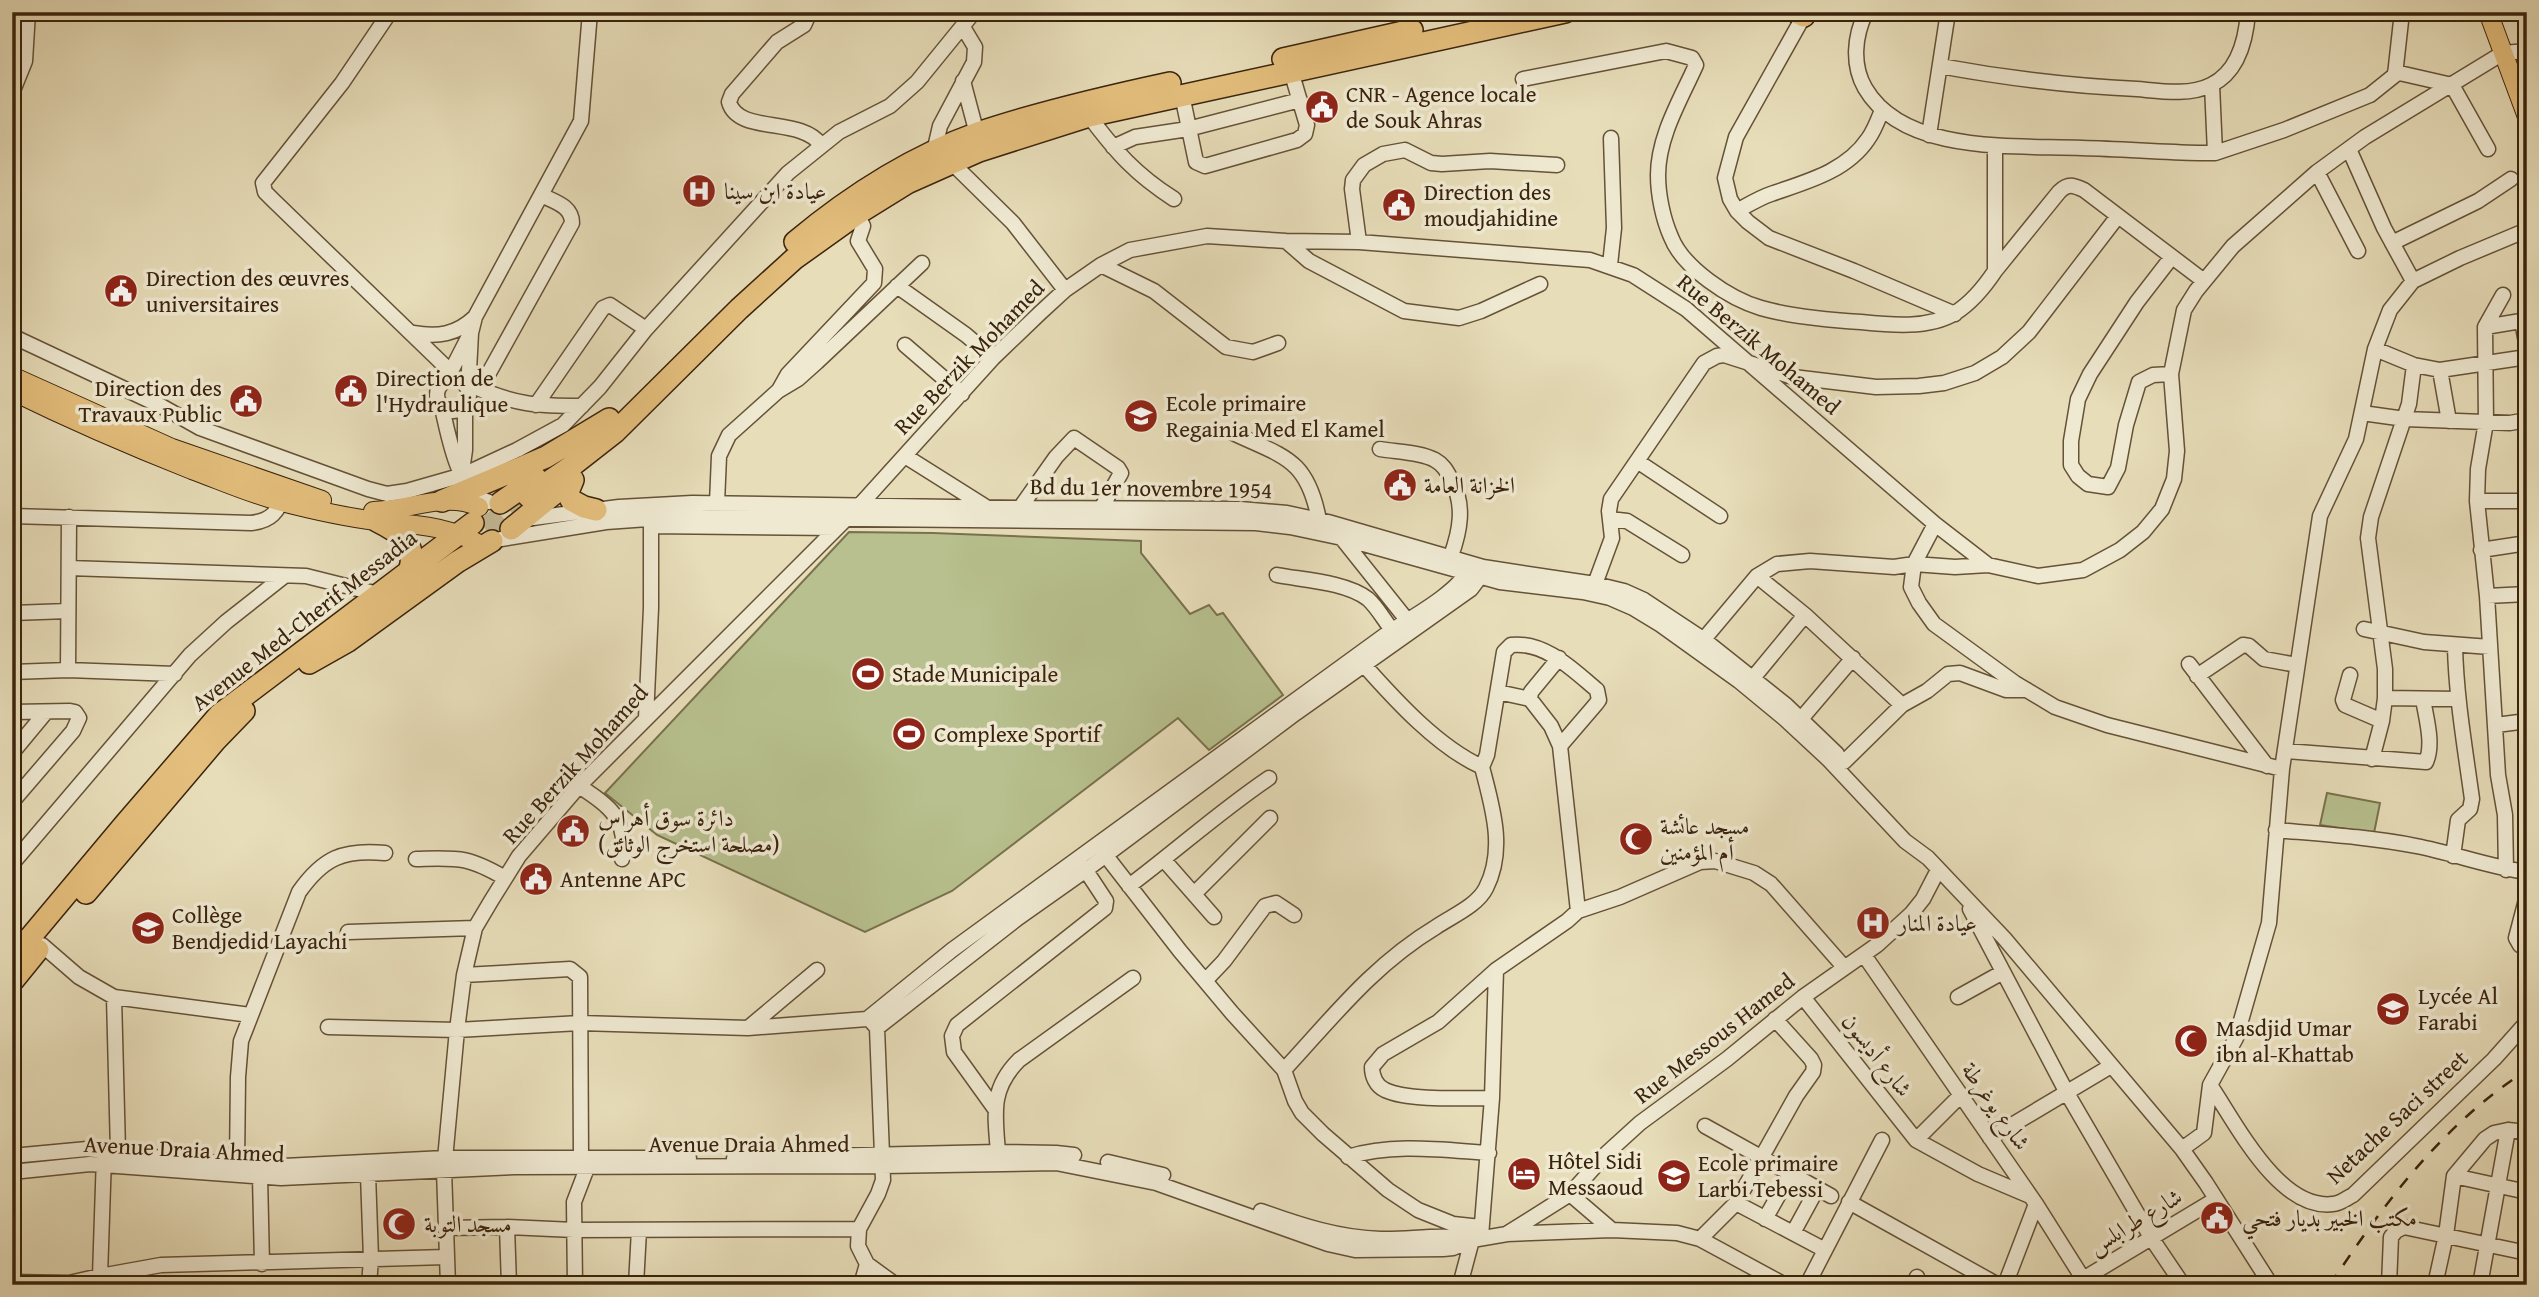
<svg xmlns="http://www.w3.org/2000/svg" width="2539" height="1297" font-family="'Gentium Book Plus',Amiri,serif">
  <rect width="100%" height="100%" fill="#e7ddb9"/>
  <filter id="stains"><feTurbulence type="fractalNoise" baseFrequency=".00286" numOctaves="4"/><feColorMatrix values="0 0 0 0 .2 0 0 0 0 .09 0 0 0 0 .02 0 0 0 .5 -.17"/></filter>
  <radialGradient id="worn" r=".72"><stop offset=".6" stop-color="#630" stop-opacity="0"/><stop offset="1" stop-color="#630" stop-opacity=".3"/></radialGradient>
  <!-- green -->
  <path fill="#b7c08e" stroke="#78724d" stroke-width="2" d="M 849,532 L 933,533 L 1141,541 L 1141,553 L 1190,614 L 1209,605 L 1217,615 L 1223,613 L 1283,695 L 1209,750 L 1178,718 L 952,891 L 865,932 L 657,835 L 605,793 Z
    M 2327,793 L 2380,803 L 2374,833 L 2320,825 Z"/>
  <g fill="none" stroke-linecap="round" stroke-linejoin="round">
    <!-- highway-tunnel -->
    <path stroke="#c4b896" stroke-width="21" stroke-dasharray="21 10" stroke-linecap="butt" d="M 460,547 L 528,496"/>
    <!-- minor casing -->
    <g stroke="#655237" stroke-width="17">
      <path id="minor" d="M 390,12 L 342,83 L 263,183 L 265,192 L 274,201 L 450,371
        M 810,12 L 804,25 L 777,42 L 732,94 L 729,102 C 738,135 801,116 821,145
        M 868,12 L 869,12
        M 1806,12 L 1736,137 L 1725,178 L 1730,199 L 1737,211 L 1748,222 L 1769,238 L 1854,271 L 1955,314
        M 1866,12 C 1854,37 1852,65 1865,88 C 1904,155 2016,145 2082,148 C 2121,149 2160,152 2199,153 L 2215,153 L 2284,130 L 2370,95 L 2395,75 L 2402,12
        M 1940,66 C 2005,78 2070,86 2137,89 C 2160,91 2189,96 2211,85 C 2238,72 2246,40 2248,12
        M 2395,72 L 2452,85 L 2488,149
        M 1523,79 L 1666,51 L 1692,58 L 1696,65 C 1681,99 1658,136 1658,175 C 1658,195 1663,219 1671,237 C 1683,268 1730,299 1761,308 C 1793,317 1827,320 1861,322 C 1890,325 1929,329 1955,313 C 1971,303 1985,286 1995,271 L 1995,146
        M 963,81 L 977,134
        M 2212,85 L 2215,153
        M 12,93 L 25,61 L 28,12
        M 1182,95 L 1196,162 L 1205,166 L 1297,140 L 1305,134 L 1307,125 L 1291,71
        M 1089,116 C 1116,152 1135,174 1174,199
        M 1929,135 L 1948,12
        M 1113,147 L 1135,137 L 1188,129 L 1300,100
        M 2349,149 L 2384,228 L 2413,281
        M 934,152 L 940,126 L 974,62 L 975,47 L 963,27
        M 952,163 L 1013,223 L 1065,290
        M 2317,172 L 2358,251
        M 1737,211 C 1748,205 1759,198 1771,194 C 1805,182 1846,172 1868,139 C 1874,131 1878,120 1882,110
        M 1286,241 L 1309,261 L 1404,311 L 1459,318 L 1481,311 L 1540,284
        M 1359,242 L 1352,189 L 1353,180 L 1364,165 L 1383,154 L 1405,150 L 1431,163 L 1442,164 L 1490,161 L 1557,165
        M 2392,243 L 2478,201 L 2511,179
        M 2171,258 L 2137,302 L 2090,374 L 2078,399 L 2071,441 L 2071,465 L 2078,476 L 2088,484 L 2108,487 L 2118,468 L 2126,425 L 2139,382 L 2153,375 L 2171,374
        M 1101,265 L 1154,291 L 1226,347 L 1253,352 L 1278,343
        M 1610,265 L 1614,228 L 1611,138
        M 1995,271 L 2059,192 C 2068,183 2073,185 2084,190 L 2204,281
        M 897,286 L 966,335 L 993,358
        M 2503,295 L 2485,327 L 2486,422 L 2478,469 L 2477,501 L 2487,596 L 2498,775 L 2505,815 L 2506,870
        M 2522,321 L 2527,348
        M 2485,327 L 2527,320
        M 413,333 C 438,337 456,335 475,317
        M 12,336 L 161,406 L 200,428 L 368,489 L 387,494 L 407,491 L 463,475 L 517,450 L 563,425 L 600,387 L 646,329 L 788,173 L 839,132 L 890,106 L 917,82 L 974,12
        M 905,345 L 962,394
        M 2375,349 L 2414,365 L 2440,370 L 2527,357
        M 2440,370 L 2449,421
        M 448,377 L 469,336
        M437 395a16 16 0 1 1 32 0a16 16 0 1 1-32 0Z
        M 473,386 C 515,405 537,406 582,406
        M 480,389 L 572,223 C 572,206 555,202 541,195
        M 468,390 L 471,333 L 475,317 L 581,121 L 590,12
        M 779,390 L 788,374 L 874,283 L 875,269 L 858,241 L 863,226 L 857,214
        M 441,404 C 449,435 456,491 489,502
        M 536,405 L 603,308 L 610,305 L 646,329
        M 2362,413 L 2405,419 L 2510,423 L 2527,420
        M 1231,432 C 1283,457 1307,457 1319,520
        M 1380,449 C 1397,452 1420,452 1435,460 C 1444,465 1447,472 1452,481 C 1465,506 1460,531 1451,556
        M 905,456 L 986,507
        M 1637,461 L 1720,516
        M 462,471 L 465,450 L 465,405
        M 2477,501 L 2527,501
        M 717,503 L 719,456 L 729,435 L 778,391 L 798,379 L 817,362 L 922,263
        M 1020,508 L 1056,457 L 1074,438 L 1118,468 L 1121,473 L 1098,514
        M 12,516 L 251,523 C 271,521 278,512 285,493
        M 525,519 L 619,507 L 692,503 L 1020,508 L 1240,509 L 1287,513 L 1328,522 L 1483,567 L 1595,584 L 1624,591 L 1644,600 L 1703,639 L 1786,705 L 1837,754
        M 1610,519 L 1627,521 L 1682,555
        M 1935,524 L 1914,564 L 1911,587 L 1919,603 L 1934,624 L 2015,683 L 2055,707 L 2107,725 L 2282,769
        M 651,526 L 835,528
        M 1340,536 L 1407,620
        M 501,539 L 606,522 L 676,517 L 1256,523 L 1290,527 L 1342,538 L 1500,582 L 1583,592 L 1610,598 L 1633,608 L 1661,625 L 1739,681 L 1785,719 L 1828,759 L 1905,841 L 1928,858 L 2004,938 L 2182,1149 L 2206,1183 L 2271,1285
        M 2481,550 L 2527,543
        M 69,568 L 306,576 L 378,594
        M 1277,575 C 1303,580 1346,582 1368,599 C 1377,607 1384,620 1392,630
        M 1757,576 L 1805,615
        M 1595,584 L 1612,538 L 1609,511 L 1611,499 L 1704,363 L 1717,356 L 1724,355 L 1793,377 L 1876,387 L 1919,386 L 1944,383 L 1975,373 L 2002,357 L 2029,332 L 2118,216
        M 2487,596 L 2527,594
        M 12,613 L 68,611
        M 2364,629 L 2424,642 L 2490,647
        M 1699,645 L 1757,576 L 1777,564 L 1810,561 L 1894,567 L 1914,564 L 1955,567 L 1988,565 L 2038,576 L 2083,570 L 2120,550 L 2143,532 L 2162,509 L 2174,479 L 2177,451 L 2171,374 L 2184,310 L 2196,291 L 2233,246 L 2317,172 L 2365,137 L 2503,53 L 2527,51
        M 2189,664 L 2267,766
        M 68,670 L 69,517
        M 12,672 L 68,670 L 175,674
        M 2350,675 L 2343,700 L 2345,705 L 2382,721
        M 2197,676 L 2243,645 L 2249,646 L 2264,659 L 2297,665
        M 1753,678 L 1805,615 L 1902,705
        M 1498,692 L 1530,699
        M 2385,698 L 2458,699
        M 12,712 L 70,711 L 75,712 L 79,718 L 73,731 L 12,802
        M 646,718 L 651,608 L 651,518
        M 1801,719 L 1853,658
        M 2496,725 L 2527,721
        M 2285,751 L 2426,762 C 2434,744 2426,718 2423,699
        M 12,753 L 46,712
        M 2372,759 L 2382,721 L 2385,698 L 2385,669 L 2368,538 L 2371,517 L 2409,404 L 2414,365
        M 1844,762 L 1902,705 L 1927,691 L 1948,674 L 1960,673 L 2006,690 L 2027,690
        M 1482,767 L 1487,755 L 1504,652 L 1511,645 C 1545,641 1573,670 1597,690 L 1599,700 L 1596,704 L 1560,746
        M 579,786 C 609,806 629,819 622,859
        M 2276,830 C 2322,834 2370,837 2416,846 C 2453,853 2489,867 2527,872
        M 1100,848 L 1180,951 L 1232,1013 L 1284,1070 L 1295,1101 L 1302,1113 L 1323,1134 L 1388,1190 L 1418,1210 L 1453,1224 L 1481,1227
        M 2453,856 L 2458,820 L 2470,809 L 2472,799 C 2465,748 2456,696 2455,646
        M 416,859 C 459,858 467,856 505,878
        M 1164,860 L 1214,917
        M 12,864 L 190,655 L 226,622 L 283,577
        M 1129,886 C 1177,850 1220,811 1269,778
        M 1194,894 L 1270,818
        M 2527,896 L 2516,938 L 2520,945 L 2527,945
        M 1970,909 L 2067,1093 L 2152,1239 L 2183,1285
        M 1578,911 L 1620,897 L 1700,862 L 1715,861 L 1754,873 L 1771,884 L 1844,967
        M 348,932 L 475,928
        M 42,945 L 79,977 L 114,997 L 250,1015
        M 1864,955 L 2036,1204 L 2087,1285
        M 464,975 L 570,969 L 580,977 L 581,1157
        M 1205,981 L 1224,961 L 1265,906 L 1276,903 L 1294,915
        M 114,997 L 118,1151
        M 1803,997 L 1916,1140 L 1978,1174 L 2030,1196
        M 1958,997 L 2003,972
        M 871,1021 L 877,1028 L 883,1180 L 878,1194 L 859,1229 L 858,1246 L 867,1264 L 896,1285
        M 328,1027 L 457,1030 L 580,1023 L 748,1028 L 867,1019 L 952,950 L 1392,630 C 1411,618 1462,590 1469,567
        M 748,1028 L 817,970
        M 877,1028 L 1018,918 L 1086,870 L 1296,713 L 1471,589 L 1480,577 L 1483,569
        M 1284,1070 C 1333,1017 1373,965 1436,927 C 1452,916 1477,906 1486,888 C 1506,849 1492,806 1482,767 C 1438,747 1396,701 1364,665
        M 2210,1085 C 2236,1123 2279,1211 2333,1204 C 2340,1204 2347,1198 2353,1195 L 2494,1059 L 2527,1022
        M 1492,1098 C 1465,1098 1408,1101 1385,1090 C 1376,1086 1372,1076 1372,1067 L 1383,1054 L 1438,1022 L 1496,970 L 1567,921 L 1578,911 L 1560,746 L 1551,726 L 1530,699 L 1531,692 L 1559,658
        M 995,1109 L 954,1052 L 952,1036 L 957,1025 L 1105,908 L 1106,901 L 1081,863
        M 1705,1126 L 1831,1196
        M 1990,1138 L 2111,1066
        M 1916,1140 L 1961,1095
        M 2182,1149 L 2204,1133 L 2210,1085 L 2236,1038 L 2269,923 L 2282,769 L 2320,516 L 2356,439 L 2375,349 L 2390,310 L 2413,281 L 2460,258 L 2527,230
        M 998,1152 C 995,1114 990,1089 1019,1060 L 1133,978
        M 12,1156 L 87,1149 L 195,1162 L 284,1166 L 445,1158 L 689,1158
        M 104,1156 L 100,1276 L 161,1265 L 446,1257
        M 1348,1157 C 1393,1143 1442,1150 1489,1153
        M 734,1158 L 998,1152 L 1056,1153 L 1074,1155
        M 1108,1162 L 1163,1175
        M 237,1164 L 238,1077 L 241,1041 L 299,892 C 323,858 343,849 385,853
        M 12,1172 L 90,1164 L 281,1178 L 515,1167 L 883,1166 L 1056,1163 L 1156,1183 L 1328,1244 L 1355,1250 L 1443,1249 L 1453,1248 L 1472,1240 L 1507,1234 L 1612,1230 L 1677,1233 L 1700,1239 L 1785,1285
        M 368,1174 L 371,1259 L 369,1285
        M 2454,1176 L 2527,1192
        M 260,1177 L 262,1264
        M 1570,1194 L 1612,1230
        M 1849,1202 L 1998,1285
        M 1736,1203 L 1825,1250
        M 1261,1211 C 1300,1225 1339,1238 1381,1239 C 1411,1240 1442,1233 1472,1240
        M 1765,1219 L 1791,1173
        M 445,1228 L 507,1227
        M 1508,1233 L 1570,1194 L 1607,1153 L 1640,1123 L 1727,1059 L 1803,997 L 1877,945 L 1911,914 L 1923,899 L 1938,870
        M 1793,1233 L 1817,1189
        M 1481,1236 L 1492,1098 L 1496,970
        M 1700,1239 L 1736,1203 L 1796,1096 L 1813,1072 L 1814,1065 L 1811,1059 L 1775,1019
        M 12,1282 L 69,1283 L 100,1276 L 99,1283
        M 1585,1284 L 1588,1285
        M 448,1285 L 444,1170 L 457,1030 L 464,975 L 475,928 L 491,901 L 519,856 L 579,786 L 860,505 L 993,358 L 1040,313 L 1065,290 L 1101,265 L 1130,250 L 1207,236 L 1286,241 L 1359,242 L 1590,260 L 1633,275 L 1686,309 L 1935,524 L 1988,565
        M 509,1285 L 507,1227 L 574,1230 L 859,1229
        M 575,1285 L 574,1202 L 587,1168
        M 636,1285 L 639,1230
        M 861,1285 L 867,1264
        M 1460,1285 L 1472,1240
        M 1807,1285 L 1882,1140
        M 1913,1285 L 1917,1277
        M 2005,1285 L 2036,1204
        M 2082,1285 L 2083,1279 L 2216,1199
        M 2389,1285 L 2391,1237 L 2396,1231 L 2404,1227 L 2527,1253
        M 2435,1285 L 2446,1235 L 2454,1176 L 2485,1139 L 2494,1133 L 2508,1130 L 2527,1132
        M 2480,1285 L 2508,1130
        M 2524,1285 L 2527,1273"/>
    </g>
    <!-- major casing -->
    <g stroke="#3a230c" stroke-width="20">
      <path id="major" d="M 2488,12 L 2527,117
        M 12,376 L 172,448 L 322,500
        M 12,391 C 71,420 131,446 192,470 C 222,481 251,494 282,502 C 313,510 345,517 376,521 C 416,525 447,525 483,546
        M 373,511 C 408,511 445,491 479,507"/>
    </g>
    <!-- highway casing -->
    <g stroke="#3a230c" stroke-width="24">
      <path id="highway" d="M 1796,12 L 1804,16
        M 1283,59 L 1412,30
        M 795,242 C 849,197 911,157 978,133 C 1040,112 1105,97 1170,83
        M 573,480 L 568,492 L 571,500 L 584,507 L 596,510
        M 528,496 L 569,468 L 615,432 L 739,309 L 794,259 L 857,214 L 907,183 L 979,151 L 1089,116 L 1565,12
        M 442,501 L 546,457 L 609,419
        M 500,503 L 536,478
        M 377,521 C 399,532 419,544 409,571
        M 511,529 L 555,493
        M 309,663 L 348,641 L 457,562 L 492,541
        M 86,893 L 215,741 L 244,711
        M 12,959 L 125,824 L 219,715 L 473,523
        M 12,982 L 38,950"/>
    </g>
    <!-- minor -->
    <use href="#minor" stroke="#efe9d2" stroke-width="14"/>
    <!-- major -->
    <use href="#major" stroke="#e4be7c" stroke-width="18"/>
    <!-- highway -->
    <use href="#highway" stroke="#e4be7c" stroke-width="21"/>
    <!-- rail -->
    <path stroke="#3a230c" stroke-width="2.5" stroke-dasharray="12 12" stroke-linecap="butt" d="M 2330,1285 C 2384,1203 2443,1124 2527,1070"/>
  </g>
  <!-- icons -->
  <defs>
    <g id="civic-disc" transform="scale(1.75)"><circle r="9.5" fill="#8f2418" stroke="#efe9d2"/><path d="M-.6-6.5H3V-4.5H.6V-3L4-1V1h2V6H-6V1h2V-1L-.6-3ZM-1.2 2.5V6h2.4V2.5Z" fill="#fff"/></g>
    <g id="hospital-disc" transform="scale(1.75)"><circle r="9.5" fill="#8f2418" stroke="#efe9d2"/><path d="M-5-5h3v3.5h4V-5h3V5h-3V1.5h-4V5h-3Z" fill="#fff"/></g>
    <g id="school-disc" transform="scale(1.75)"><circle r="9.5" fill="#8f2418" stroke="#efe9d2"/><path d="M0-5L7-2L0 1L-7-2ZM-4 1L0 2.5L4 1V4Q0 6-4 4Z" fill="#fff"/></g>
    <g id="stadium-disc" transform="scale(1.75)"><circle r="9.5" fill="#8f2418" stroke="#efe9d2"/><path d="M0-5a6.5 5 0 1 0 0 10a6.5 5 0 1 0 0-10ZM-3.5-1.8h7v3.6h-7Z" fill="#fff"/></g>
    <g id="mosque-disc" transform="scale(1.75)"><circle r="9.5" fill="#8f2418" stroke="#efe9d2"/><path d="M3.5-4.9A6 6 0 1 0 3.5 4.9A5 5 0 1 1 3.5-4.9Z" fill="#fff"/></g>
    <g id="hotel-disc" transform="scale(1.75)"><circle r="9.5" fill="#8f2418" stroke="#efe9d2"/><path d="M-6-4.5h1.5V1H6V5H4.5V3h-9V5H-6ZM-4 0a1.8 1.8 0 1 1 3.6 0ZM.5 0V-2.5h3Q6-2.5 6 0Z" fill="#fff"/></g>
  </defs>
  <g fill-rule="evenodd">
    <use href="#civic-disc" x="1322" y="107"/>
    <use href="#hospital-disc" x="699" y="191"/>
    <use href="#civic-disc" x="1399" y="205"/>
    <use href="#civic-disc" x="121" y="291"/>
    <use href="#civic-disc" x="351" y="391"/>
    <use href="#civic-disc" x="246" y="401"/>
    <use href="#school-disc" x="1141" y="416"/>
    <use href="#civic-disc" x="1400" y="485"/>
    <use href="#stadium-disc" x="868" y="674"/>
    <use href="#stadium-disc" x="909" y="734"/>
    <use href="#civic-disc" x="573" y="831"/>
    <use href="#mosque-disc" x="1636" y="839"/>
    <use href="#civic-disc" x="536" y="879"/>
    <use href="#hospital-disc" x="1873" y="923"/>
    <use href="#school-disc" x="148" y="928"/>
    <use href="#school-disc" x="2393" y="1009"/>
    <use href="#mosque-disc" x="2191" y="1041"/>
    <use href="#hotel-disc" x="1524" y="1174"/>
    <use href="#school-disc" x="1674" y="1176"/>
    <use href="#civic-disc" x="2217" y="1218"/>
    <use href="#mosque-disc" x="399" y="1224"/>
  </g>
  <g text-anchor="middle" stroke-width="7" stroke-linejoin="round" paint-order="stroke">
    <!-- poi labels -->
    <g font-size="23" fill="#3a230c" stroke="#efe9d2" text-anchor="start">
      <text x="1346" y="102">CNR - Agence locale<tspan x="1346" dy="26">de Souk Ahras</tspan></text>
      <text x="724" y="199">عيادة ابن سينا</text>
      <text x="1424" y="200">Direction des<tspan x="1424" dy="26">moudjahidine</tspan></text>
      <text x="146" y="286">Direction des œuvres<tspan x="146" dy="26">universitaires</tspan></text>
      <text x="376" y="386">Direction de<tspan x="376" dy="26">l'Hydraulique</tspan></text>
      <text x="222" y="396" text-anchor="end">Direction des<tspan x="222" dy="26">Travaux Public</tspan></text>
      <text x="1166" y="411">Ecole primaire<tspan x="1166" dy="26">Regainia Med El Kamel</tspan></text>
      <text x="1424" y="493">الخزانة العامة</text>
      <text x="892" y="682">Stade Municipale</text>
      <text x="934" y="742">Complexe Sportif</text>
      <text x="598" y="826">دائرة سوق أهراس<tspan x="598" dy="26">(مصلحة استخرج الوثائق)</tspan></text>
      <text x="1660" y="834">مسجد عائشة<tspan x="1660" dy="26">أم المؤمنين</tspan></text>
      <text x="560" y="887">Antenne APC</text>
      <text x="172" y="923">Collège<tspan x="172" dy="26">Bendjedid Layachi</tspan></text>
      <text x="1898" y="931">عيادة المنار</text>
      <text x="2418" y="1004">Lycée Al<tspan x="2418" dy="26">Farabi</tspan></text>
      <text x="2216" y="1036">Masdjid Umar<tspan x="2216" dy="26">ibn al-Khattab</tspan></text>
      <text x="1548" y="1169">Hôtel Sidi<tspan x="1548" dy="26">Messaoud</tspan></text>
      <text x="1698" y="1171">Ecole primaire<tspan x="1698" dy="26">Larbi Tebessi</tspan></text>
      <text x="2242" y="1226">مكتب الخبير بديار فتحي</text>
      <text x="424" y="1232">مسجد التوبة</text>
    </g>
    <!-- street labels -->
    <g font-size="23" fill="#3a230c" stroke="#efe9d2">
      <text transform="translate(1759 344) rotate(40)" y="8">Rue Berzik Mohamed</text>
      <text transform="translate(969 357) rotate(-46)" y="8">Rue Berzik Mohamed</text>
      <text transform="translate(1151 488) rotate(1)" y="8">Bd du 1er novembre 1954</text>
      <text transform="translate(304 620) rotate(-38)" y="8">Avenue Med-Cherif Messadia</text>
      <text transform="translate(575 764) rotate(-48)" y="8">Rue Berzik Mohamed</text>
      <text transform="translate(1714 1038) rotate(-38)" y="8">Rue Messous Hamed</text>
      <text transform="translate(1877 1055) rotate(52)" y="8">شارع أديسون</text>
      <text transform="translate(1996 1106) rotate(55)" y="8">شارع يوغرطة</text>
      <text transform="translate(2397 1117) rotate(-43)" y="8">Netache Saci street</text>
      <text x="749" y="1152">Avenue Draia Ahmed</text>
      <text transform="translate(184 1149) rotate(3)" y="8">Avenue Draia Ahmed</text>
      <text transform="translate(2135 1221) rotate(-31)" y="8">شارع طرابلس</text>
    </g>
  </g>
  <!-- margin -->
  <rect width="2539" height="1297" fill="none" stroke="#e7ddb9" stroke-width="42"/>
  <rect x="14" y="14" width="2511" height="1269" fill="none" stroke="#3a230c" stroke-width="3.5"/>
  <rect x="21" y="21" width="2497" height="1255" fill="none" stroke="#3a230c" stroke-width="2"/>
  <rect width="100%" height="100%" filter="url(#stains)"/>
  <rect width="100%" height="100%" fill="url(#worn)"/>
</svg>
